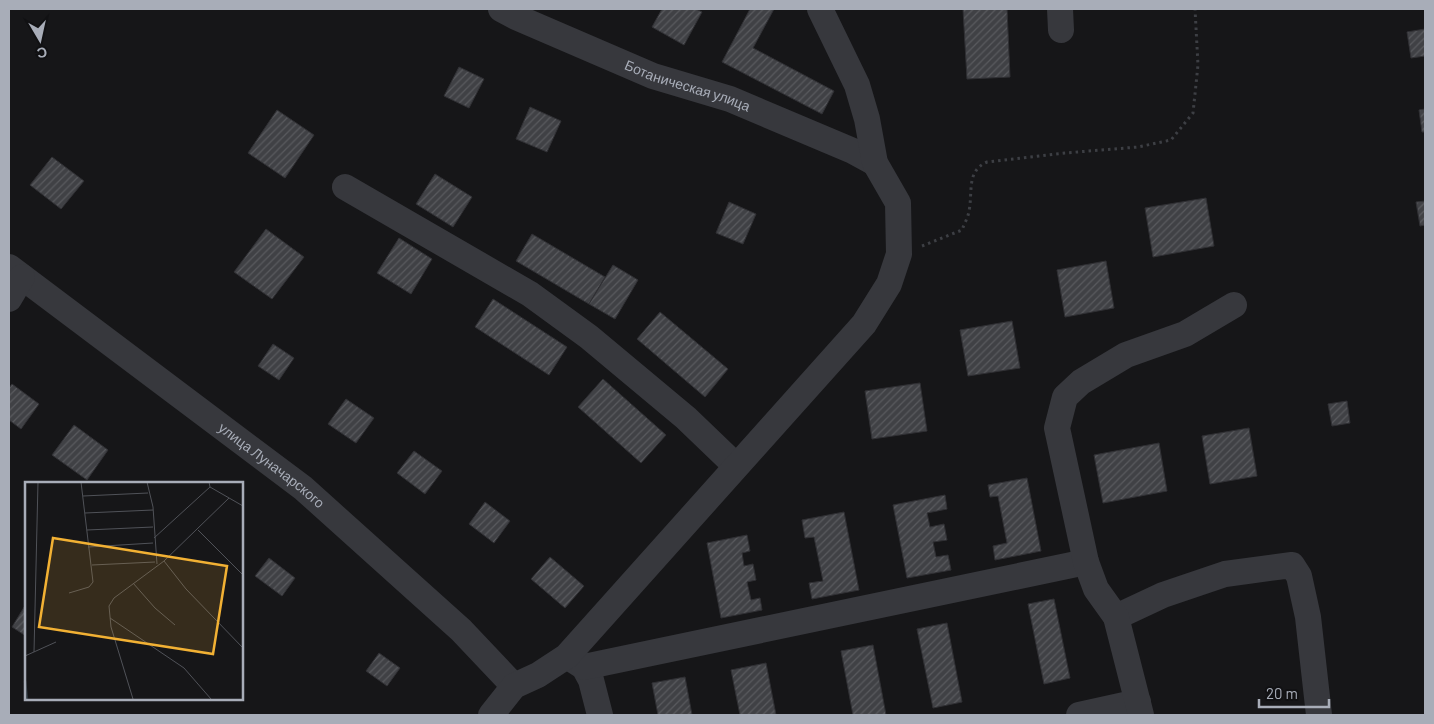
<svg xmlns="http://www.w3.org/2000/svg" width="1434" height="724" viewBox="0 0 1434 724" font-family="Barlow,sans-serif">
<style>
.building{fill:url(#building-hatch);stroke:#303034}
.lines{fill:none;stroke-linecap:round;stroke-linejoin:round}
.path{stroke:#3d3f44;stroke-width:3;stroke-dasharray:2.5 4;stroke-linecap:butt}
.minor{stroke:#37383d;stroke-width:26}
.labels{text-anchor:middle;stroke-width:4.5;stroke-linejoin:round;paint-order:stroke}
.street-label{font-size:14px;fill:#a8adb8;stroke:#111113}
.inset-river{fill:none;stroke:#2c353c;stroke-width:2.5}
.inset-road{fill:none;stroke:#505258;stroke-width:1}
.view{fill:#f2b134;fill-opacity:0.15;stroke:#f2b134;stroke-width:2.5}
.inset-edge{fill:none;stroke:#a8adb8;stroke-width:2.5}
</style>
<defs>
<pattern id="building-hatch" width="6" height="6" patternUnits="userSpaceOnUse" patternTransform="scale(1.25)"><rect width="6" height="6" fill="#404145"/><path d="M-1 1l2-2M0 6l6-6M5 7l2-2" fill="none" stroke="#595a5e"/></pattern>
</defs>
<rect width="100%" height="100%" fill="#161618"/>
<g class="building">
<polygon points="662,9 696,9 702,12 684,45 652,27"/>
<polygon points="750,9 774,9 753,48 834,91 822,114 722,62"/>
<polygon points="963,9 1007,9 1010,77 967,79"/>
<polygon points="1425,29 1425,56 1411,58 1407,32"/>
<polygon points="459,67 484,79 469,108 444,96"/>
<polygon points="530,107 561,121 547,152 516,139"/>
<polygon points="1425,109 1425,132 1422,132 1419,110"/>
<polygon points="277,110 314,135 285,178 248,153"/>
<polygon points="52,157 84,181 61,209 30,185"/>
<polygon points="435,174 472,197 453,227 416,204"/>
<polygon points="1206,198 1214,246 1153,257 1145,208"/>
<polygon points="1425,201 1425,225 1420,226 1416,202"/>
<polygon points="729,202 756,214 743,244 716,233"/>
<polygon points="266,229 304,257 272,299 234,272"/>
<polygon points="532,234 605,277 589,304 516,261"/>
<polygon points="399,238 432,259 411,294 377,273"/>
<polygon points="1106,261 1114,308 1065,317 1057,270"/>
<polygon points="613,265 638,280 615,319 589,304"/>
<polygon points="493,299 567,347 549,375 475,327"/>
<polygon points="660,312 728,369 705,397 637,339"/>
<polygon points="1012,321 1020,368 968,376 960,330"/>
<polygon points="273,344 294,358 279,380 258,366"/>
<polygon points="603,379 666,435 641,463 578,407"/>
<polygon points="920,383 927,431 872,439 865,391"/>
<polygon points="12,384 39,404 21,429 9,420 9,388"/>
<polygon points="346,399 374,418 356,443 328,424"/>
<polygon points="1347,401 1350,423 1332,426 1328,404"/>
<polygon points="74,425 108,450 87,480 52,455"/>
<polygon points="1249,428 1257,476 1210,484 1202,436"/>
<polygon points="1159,443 1167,491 1103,503 1094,455"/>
<polygon points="414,451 442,471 425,494 397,473"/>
<polygon points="1027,478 1041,551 995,560 993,546 1007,543 998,496 990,497 988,485"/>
<polygon points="945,495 947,509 927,513 930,527 944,524 947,540 933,542 936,557 948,555 951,570 907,578 893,505"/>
<polygon points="485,502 510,521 494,543 469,524"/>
<polygon points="844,512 859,590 812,599 809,583 823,581 814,537 805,538 802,520"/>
<polygon points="747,535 750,551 742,553 744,566 753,564 756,580 747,582 751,600 760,598 762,610 721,618 707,543"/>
<polygon points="550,557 584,586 565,608 531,579"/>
<polygon points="269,558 295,578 282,596 255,576"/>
<polygon points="1054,599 1070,678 1044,684 1028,604"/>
<polygon points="26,604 26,636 12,627"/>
<polygon points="947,623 962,702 933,708 917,629"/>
<polygon points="873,645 886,715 853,715 841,651"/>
<polygon points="379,653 400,668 387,686 366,671"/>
<polygon points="766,663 776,715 740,715 731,670"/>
<polygon points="685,677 692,715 658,715 652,683"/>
</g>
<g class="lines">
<path class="path" d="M 922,246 L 962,230 C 964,224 968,218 969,211 C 973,192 966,171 987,162 L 1065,153 L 1138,147 L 1171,140 L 1193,113 L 1198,65 L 1195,9"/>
<g class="minor">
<path id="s1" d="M 501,9 L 516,17 L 653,76 L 730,99 L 853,151 L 875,163"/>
<polyline points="1060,9 1061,30"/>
<polyline points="345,187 530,294 589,337 686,418 736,466"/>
<path id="s2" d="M 9,267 L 303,488 L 461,630 L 514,686"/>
<polyline points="9,299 22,277"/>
<polyline points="1116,617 1163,595 1225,574 1292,565 1299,576 1308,617 1319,715"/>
<polyline points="570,658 584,667 591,680 600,715"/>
<polyline points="584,667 1086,562"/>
<polyline points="491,715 514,686 538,675 567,656 864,324 889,284 899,254 898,203 875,163 867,119 857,85 820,9"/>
<polyline points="1079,715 1138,702"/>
<polyline points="1141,715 1116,617 1096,589 1086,562 1057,428 1065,397 1081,382 1126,355 1185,334 1234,305"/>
</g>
</g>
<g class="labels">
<g class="street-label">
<text dy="5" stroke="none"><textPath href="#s1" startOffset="202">Ботаническая улица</textPath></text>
<text dy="5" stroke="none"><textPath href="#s2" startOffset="329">улица Луначарского</textPath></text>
</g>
</g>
<g transform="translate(25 482)">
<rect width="218" height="218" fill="#161618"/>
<path class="inset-river" d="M 0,199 L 2,217"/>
<path class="inset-road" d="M 27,0 L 62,0M 122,0 L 128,25 L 132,82M 184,0 L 185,5 L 218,24M 58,14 L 123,11M 60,31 L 128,28M 62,48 L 128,45M 173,48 L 218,93M 129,56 L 185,5M 63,65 L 128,61M 139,79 L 161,107 L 218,166M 67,83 L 130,80M 108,101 L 130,126 L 150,143M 44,111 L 64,105 L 68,100 L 56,0M 85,136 L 159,186 L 186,217M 9,170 L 13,0M 0,174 L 31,160M 108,217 L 86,145 L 84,124 L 89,116 L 139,79 L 204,16"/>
<path class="view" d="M 28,56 L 202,84 L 188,172 L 14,145 Z"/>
<rect width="218" height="218" class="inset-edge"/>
</g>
<rect width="1434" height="724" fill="none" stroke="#a8adb8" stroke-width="20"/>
<g transform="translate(40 40) rotate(171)" stroke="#111113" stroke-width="4" paint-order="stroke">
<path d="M0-4L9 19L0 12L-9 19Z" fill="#a8adb8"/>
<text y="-8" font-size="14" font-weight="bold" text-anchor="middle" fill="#a8adb8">С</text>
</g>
<path d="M1259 699v8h70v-8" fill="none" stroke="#a8adb8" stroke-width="2.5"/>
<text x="1266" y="699" font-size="15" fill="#a8adb8" stroke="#111113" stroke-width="4" paint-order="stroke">20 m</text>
</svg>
